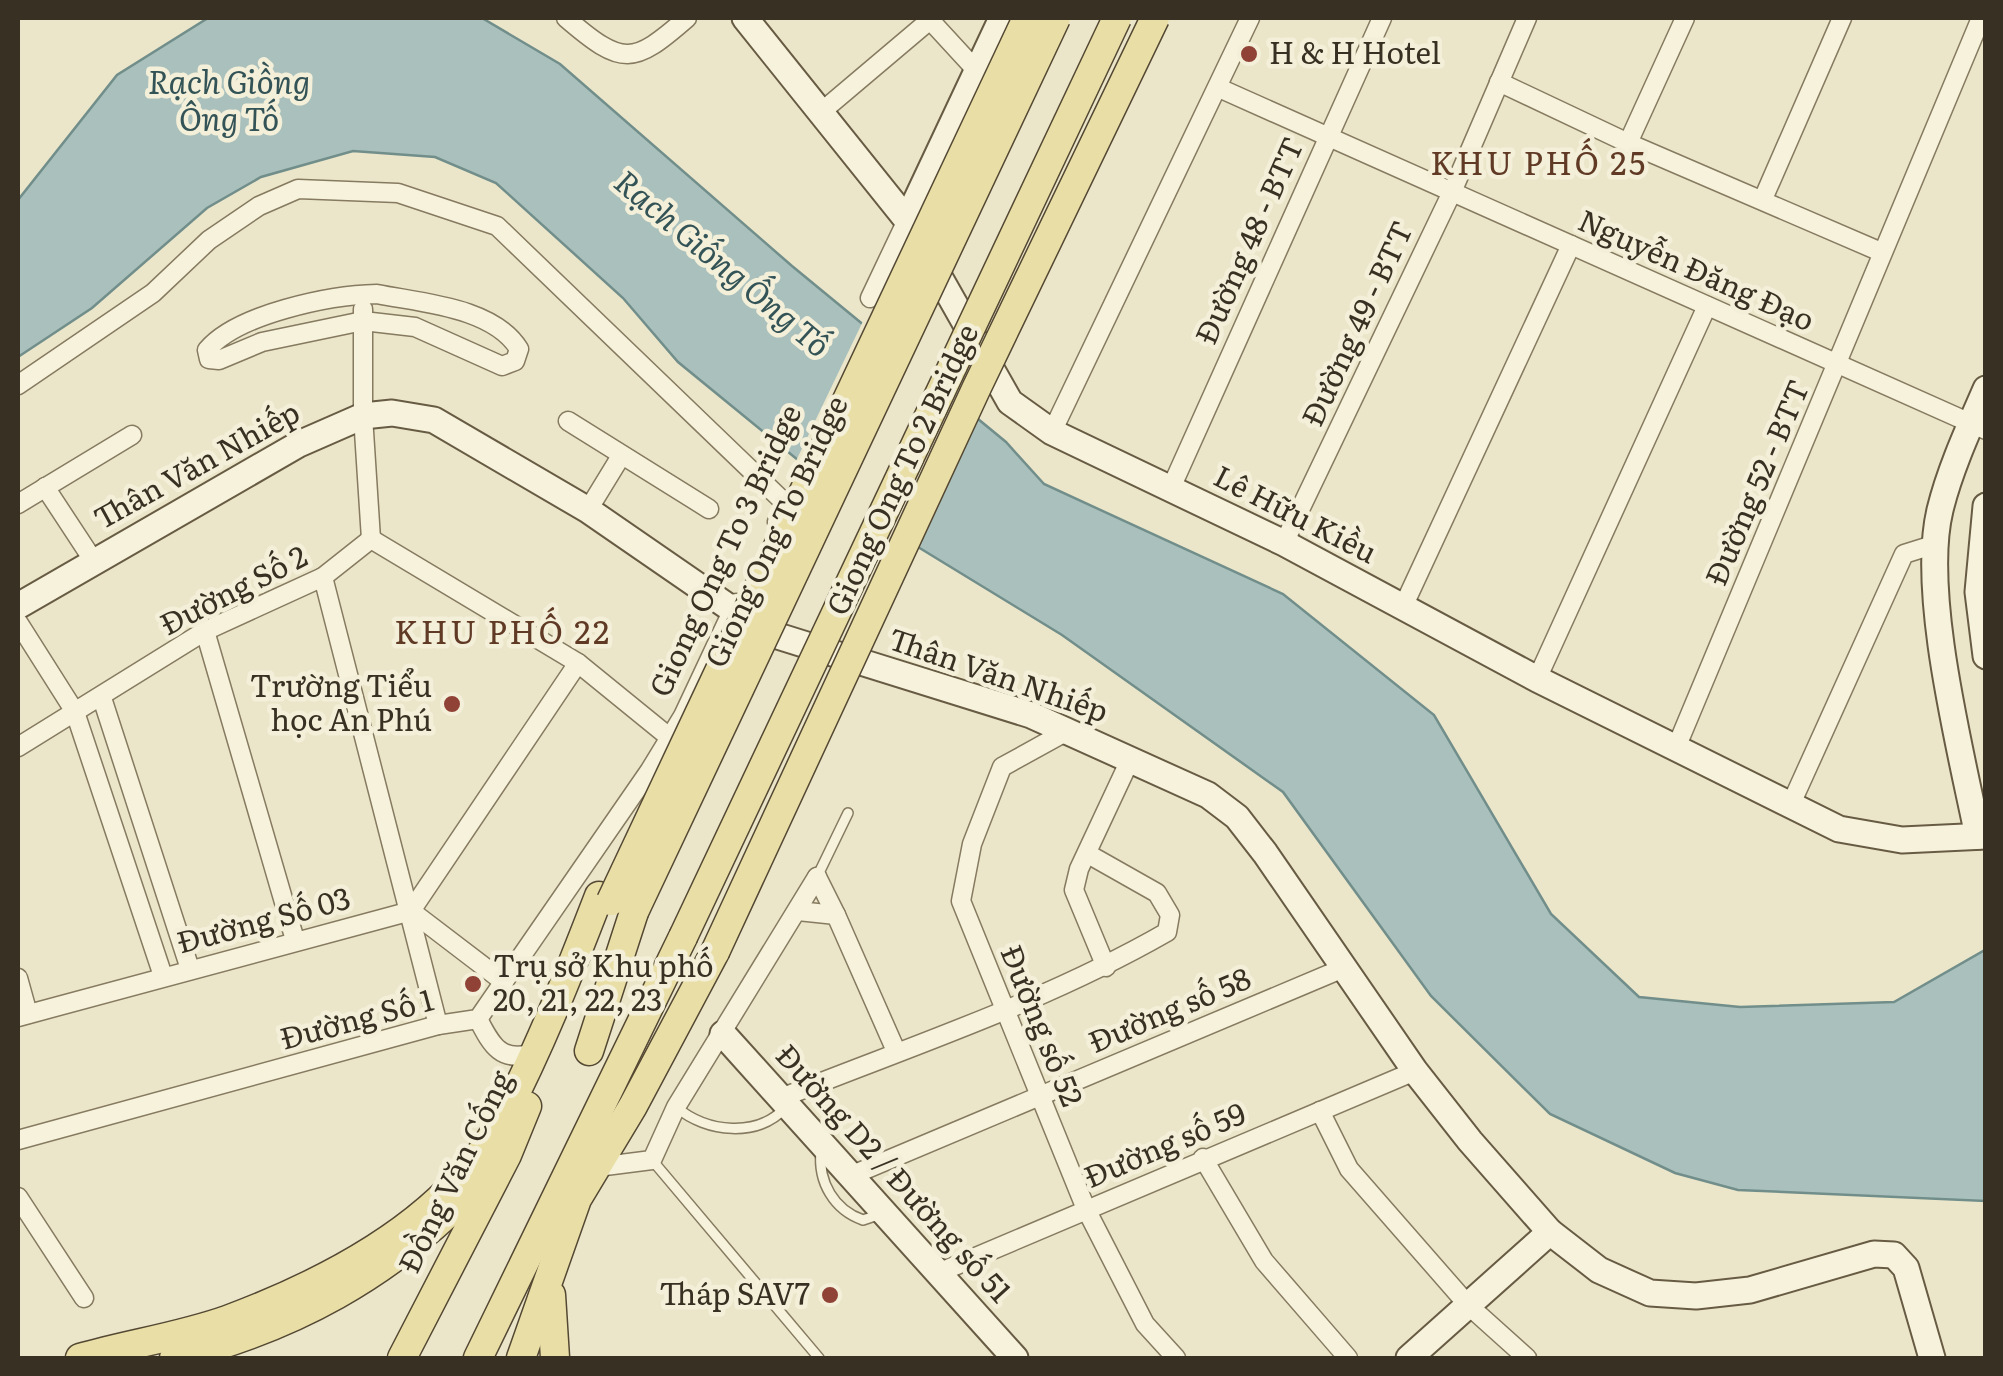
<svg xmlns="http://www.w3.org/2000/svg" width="2003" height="1376" viewBox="0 0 2003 1376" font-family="Literata,serif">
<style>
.water{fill:#aac0bc;stroke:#718e8b;stroke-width:2.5}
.pier{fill:#ebe6ca}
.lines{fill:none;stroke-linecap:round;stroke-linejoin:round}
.lane-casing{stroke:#867a60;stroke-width:12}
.street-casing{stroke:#867a60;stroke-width:21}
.secondary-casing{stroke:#685b43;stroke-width:29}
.primary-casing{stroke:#544833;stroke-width:31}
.lane{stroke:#f6f2dc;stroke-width:9}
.street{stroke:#f6f2dc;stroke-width:18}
.secondary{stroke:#f6f2dc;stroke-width:25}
.primary{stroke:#e9dfa6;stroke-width:28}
.primary-bridge-casing{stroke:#544833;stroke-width:31;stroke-linecap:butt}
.primary-bridge{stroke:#e9dfa6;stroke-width:28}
.poi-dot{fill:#8f4235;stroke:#f3efd9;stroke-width:4}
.labels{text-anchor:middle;stroke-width:9;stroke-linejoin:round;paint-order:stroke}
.poi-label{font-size:30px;fill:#383022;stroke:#f3efd9;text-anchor:start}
.street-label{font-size:30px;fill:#383022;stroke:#f3efd9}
.water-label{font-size:32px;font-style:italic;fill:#335356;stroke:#f3efd9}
.neighbourhood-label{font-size:32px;letter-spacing:2.5px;fill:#603a25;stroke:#f3efd9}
</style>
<rect width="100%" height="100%" fill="#ebe6ca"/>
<polygon class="water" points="208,18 482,18 560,64 792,266 1006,442 1044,484 1283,594 1434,715 1551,914 1639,997 1740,1007 1894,1002 1985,950 1985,1201 1738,1190 1675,1173 1550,1114 1431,996 1283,792 1062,635 864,514 678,362 623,298 496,183 435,157 353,151 261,177 207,208 92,308 18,357 18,200 117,75"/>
<polygon class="pier" points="864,319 980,415 915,554 861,518 795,463"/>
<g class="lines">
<defs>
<g id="lane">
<polyline points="817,877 848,813"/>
<path d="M 676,1107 C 707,1133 758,1138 786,1107"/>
<path d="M 821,1152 C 818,1182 834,1210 863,1220 L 878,1215"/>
<polyline points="652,1160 819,1358"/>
</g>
<g id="street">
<path d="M 566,18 C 623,67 633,65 687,18"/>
<polyline points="1499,82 1628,143 1881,252"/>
<polyline points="1219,88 1986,430"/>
<polyline points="820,113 930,20 976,70"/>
<polyline points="1628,143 1685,18"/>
<polyline points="1763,199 1842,18"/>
<path d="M 377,294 C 421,303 493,307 519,349 L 515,361 L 502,366 L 415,327 L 363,321 L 262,342 L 219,360 L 209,359 L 207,350 C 237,314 330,295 377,294 Z"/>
<polyline points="870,298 907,220"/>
<polyline points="363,309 363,416 371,539"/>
<polyline points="18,385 153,293 209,240 259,206 298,189 398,193 497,226 786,504 777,522"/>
<polyline points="568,421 709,509"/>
<polyline points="1052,432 1250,18"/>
<polyline points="45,487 93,560"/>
<polyline points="1171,488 1382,18"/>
<polyline points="18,504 132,435"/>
<polyline points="588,510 621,456"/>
<polyline points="1284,543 1452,192 1527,18"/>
<polyline points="323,577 438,1025"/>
<polyline points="1403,607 1571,245"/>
<polyline points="18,622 75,712 163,976"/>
<polyline points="205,631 295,940"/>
<polyline points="1537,679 1707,306"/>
<polyline points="102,698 190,969"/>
<polyline points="1069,730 1002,767 972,844 961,901 1086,1209 1145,1324 1176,1358"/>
<polyline points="18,747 205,631 323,577 371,539 578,663 669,737"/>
<polyline points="1676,748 1981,18"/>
<polyline points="1791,804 1904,554 1936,544"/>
<polyline points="817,877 836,915"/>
<polyline points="411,911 578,663"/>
<polyline points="798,911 836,915 896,1051"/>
<polyline points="1106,967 1074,890 1079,869 1130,760"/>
<polyline points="18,978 28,1014"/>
<polyline points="18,1017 411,911 504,982"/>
<path d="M 478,1019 C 492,1046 501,1063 534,1053"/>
<path d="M 781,1098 C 911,1046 1045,1002 1167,932 L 1170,915 L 1157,893 L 1088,854"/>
<polyline points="1320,1111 1349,1169 1468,1305 1527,1358"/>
<polyline points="18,1140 438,1025 478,1019 650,770 683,716 736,603"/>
<polyline points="1203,1158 1264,1261 1348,1358"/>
<polyline points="597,1160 605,1166 652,1160 676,1107 817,877"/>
<polyline points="850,1176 1346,967"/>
<polyline points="18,1197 84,1298"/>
<polyline points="938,1273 1415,1071"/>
</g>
<g id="secondary">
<polyline points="745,18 907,220 1010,402 1052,432 1284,543 1537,679 1839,829 1902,840 1986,836"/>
<polyline points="907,220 1002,18"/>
<polyline points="1986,506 1978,592 1986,656"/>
<polyline points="18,606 299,444 363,416 392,413 434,420 588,510 765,632 1031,715 1208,795 1237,817 1265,853 1415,1071 1470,1141 1550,1232 1599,1270 1650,1293 1696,1296 1750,1290 1874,1254 1894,1255 1906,1268 1932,1358"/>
<path d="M 1978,836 C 1961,752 1920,592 1940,510 C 1950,469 1969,428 1986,389"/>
<polyline points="723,1034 1015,1358"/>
<polyline points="1409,1358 1550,1232"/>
</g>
<g id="primary">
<polyline points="589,1051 634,912"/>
<polyline points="551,1295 555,1358"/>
<path d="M 80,1358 C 128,1344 179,1337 227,1320 C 329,1282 450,1220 503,1118 C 540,1047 570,971 599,896"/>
<path d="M 174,1358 C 293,1328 388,1276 474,1188"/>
<polyline points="402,1358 507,1155 527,1106"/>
<polyline points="478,1358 683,937"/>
<polyline points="521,1358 577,1199 633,1106 715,952"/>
</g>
</defs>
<use href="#lane" class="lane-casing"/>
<use href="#street" class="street-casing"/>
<use href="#secondary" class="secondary-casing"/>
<use href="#primary" class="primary-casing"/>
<use href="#lane" class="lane"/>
<use href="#street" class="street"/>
<use href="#secondary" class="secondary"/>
<use href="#primary" class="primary"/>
<defs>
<g id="primary-bridge">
<polyline points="611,901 1027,18"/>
<polyline points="634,912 1056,18"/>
<polyline points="683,937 1117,18"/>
<polyline points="715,952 977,387 1155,18"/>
</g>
</defs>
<use href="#primary-bridge" class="primary-bridge-casing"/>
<use href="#primary-bridge" class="primary-bridge"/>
</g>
<g class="poi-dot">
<circle cx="1249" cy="54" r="10"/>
<circle cx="452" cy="704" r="10"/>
<circle cx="473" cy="984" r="10"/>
<circle cx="830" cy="1295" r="10"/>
</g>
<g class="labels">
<g class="poi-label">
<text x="1269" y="64">H &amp; H Hotel</text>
<text x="432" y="697" text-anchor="end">Trường Tiểu<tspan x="432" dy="34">học An Phú</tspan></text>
<text x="493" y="977">Trụ sở Khu phố<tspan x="493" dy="34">20, 21, 22, 23</tspan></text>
<text x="810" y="1305" text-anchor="end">Tháp SAV7</text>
</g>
<g class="street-label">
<text transform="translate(1250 241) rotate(-66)" y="10">Đường 48 - BTT</text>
<text transform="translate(1696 271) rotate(24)" y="10">Nguyễn Đăng Đạo</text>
<text transform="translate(1358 324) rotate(-65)" y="10">Đường 49 - BTT</text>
<text transform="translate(197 466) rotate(-29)" y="10">Thân Văn Nhiếp</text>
<text transform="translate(903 470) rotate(-65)" y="10">Giong Ong To 2 Bridge</text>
<text transform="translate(1758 483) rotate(-67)" y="10">Đường 52 - BTT</text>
<text transform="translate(1295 515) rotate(27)" y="10">Lê Hữu Kiều</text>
<text transform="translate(777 532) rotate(-65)" y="10">Giong Ong To Bridge</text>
<text transform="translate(726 551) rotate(-65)" y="10">Giong Ong To 3 Bridge</text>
<text transform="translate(234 591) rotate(-27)" y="10">Đường Số 2</text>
<text transform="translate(998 676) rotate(19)" y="10">Thân Văn Nhiếp</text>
<text transform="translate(264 921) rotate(-15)" y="10">Đường Số 03</text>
<text transform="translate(1170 1011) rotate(-23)" y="10">Đường số 58</text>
<text transform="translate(357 1020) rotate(-15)" y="10">Đường Số 1</text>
<text transform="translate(1041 1026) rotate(68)" y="10">Đường số 52</text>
<text transform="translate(1165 1146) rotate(-23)" y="10">Đường số 59</text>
<text transform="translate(456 1172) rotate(-64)" y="10">Đồng Văn Cống</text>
<text transform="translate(893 1174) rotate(48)" y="10">Đường D2 / Đường số 51</text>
</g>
<g class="water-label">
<text x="229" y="94">Rạch Giồng<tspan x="229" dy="37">Ông Tố</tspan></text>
<text transform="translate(722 264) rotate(40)" y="11">Rạch Giống Ống Tố</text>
</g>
<g class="neighbourhood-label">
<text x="1539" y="175">KHU PHỐ 25</text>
<text x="503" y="644">KHU PHỐ 22</text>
</g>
</g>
<rect width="2003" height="1376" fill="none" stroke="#383022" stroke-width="40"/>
</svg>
